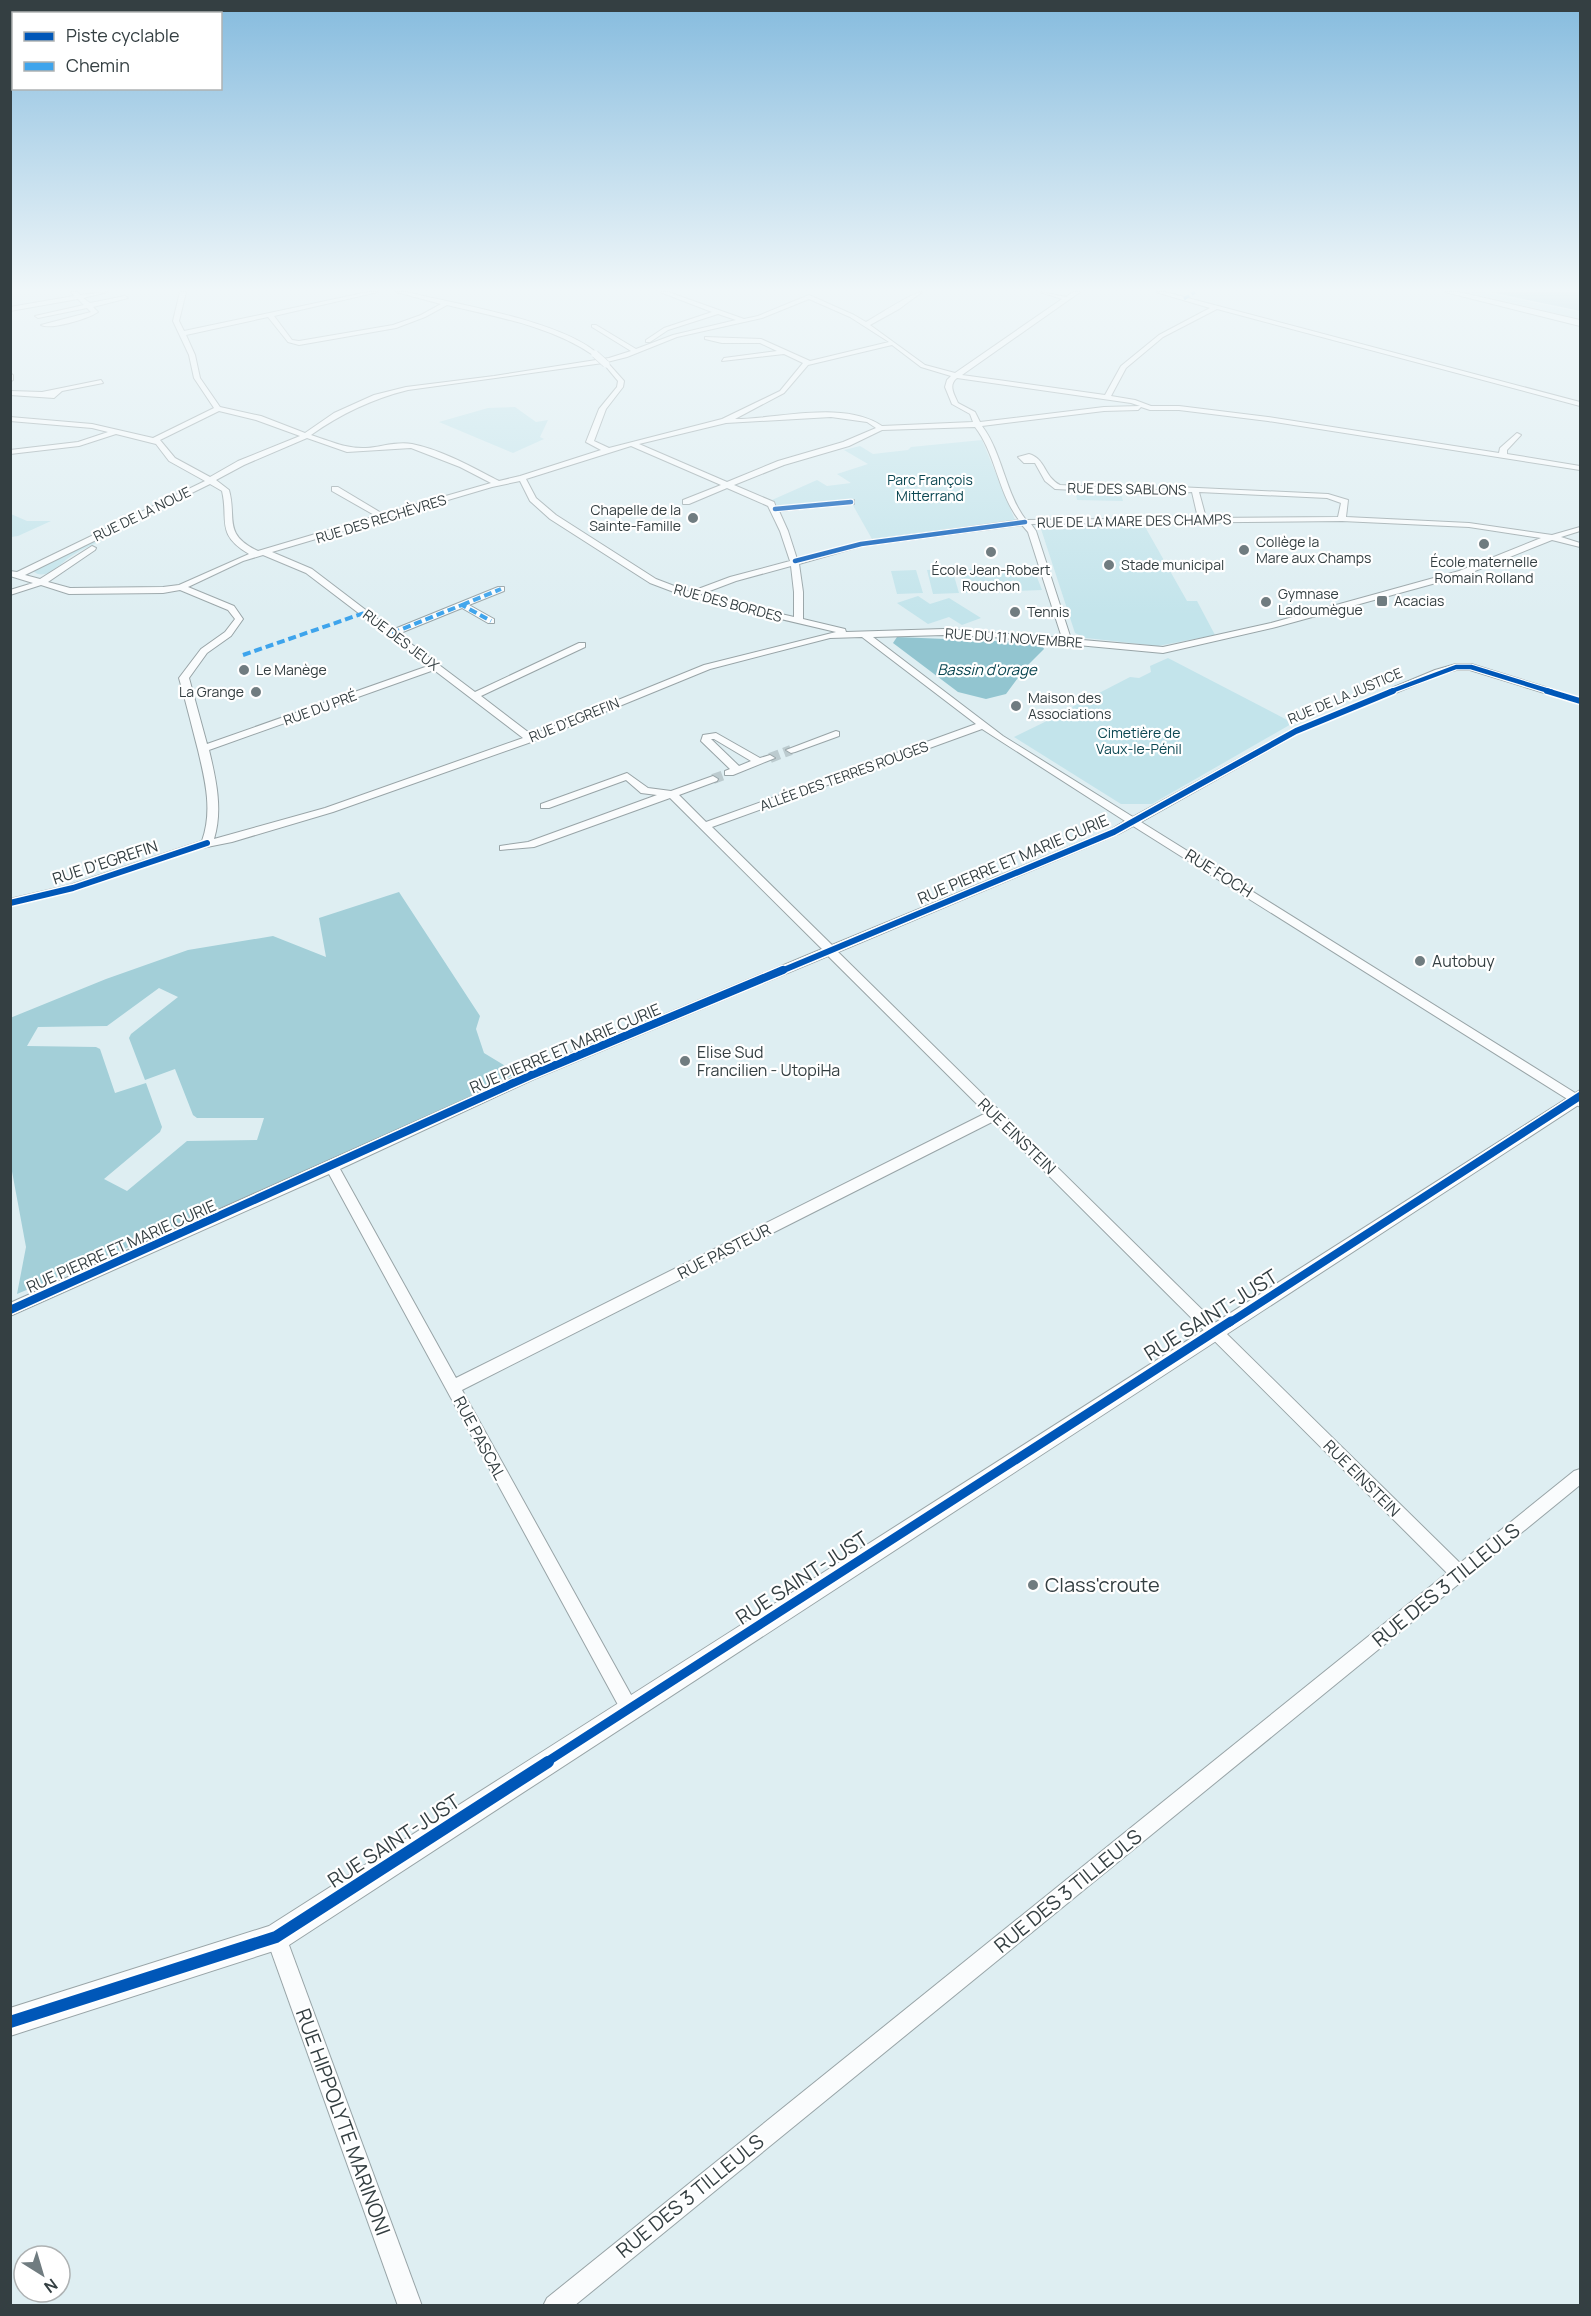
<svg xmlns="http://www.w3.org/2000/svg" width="1591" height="2316" viewBox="0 0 1591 2316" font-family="Manrope,sans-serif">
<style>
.green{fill:#c3e4eb}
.forest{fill:#a3cfd8;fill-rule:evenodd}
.water{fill:#92c5d0}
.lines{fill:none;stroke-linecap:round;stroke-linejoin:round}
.minor-tunnel{stroke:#bccbcf;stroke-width:10;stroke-dasharray:10 5;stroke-linecap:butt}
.minor-casing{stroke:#98a4a7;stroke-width:2}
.tertiary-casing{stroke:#98a4a7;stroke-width:2}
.secondary-casing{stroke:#98a4a7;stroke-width:2}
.minor{fill:#fafcfd;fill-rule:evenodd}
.tertiary{fill:#fafcfd;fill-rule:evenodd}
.secondary{fill:#fafcfd;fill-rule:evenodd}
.minor-bridge-casing{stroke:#98a4a7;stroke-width:8;stroke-linecap:butt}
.minor-bridge{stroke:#fafcfd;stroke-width:7}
.quiet-far1{stroke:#3ea4ec;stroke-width:3;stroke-dasharray:6 3;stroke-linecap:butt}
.quiet{stroke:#3ea4ec;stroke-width:4;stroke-dasharray:8 4;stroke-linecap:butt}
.cycleway-far4-casing{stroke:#fff;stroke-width:7}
.cycleway-far3-casing{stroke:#fff;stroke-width:9}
.cycleway-far2-casing{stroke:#fff;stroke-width:11}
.cycleway-far1-casing{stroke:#fff;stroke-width:13}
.cycleway-casing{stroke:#fff;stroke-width:16}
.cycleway-far4{stroke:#0057b8;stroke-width:4.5}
.cycleway-far3{stroke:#0057b8;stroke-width:6}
.cycleway-far2{stroke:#0057b8;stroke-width:8}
.cycleway-far1{stroke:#0057b8;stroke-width:9}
.cycleway{stroke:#0057b8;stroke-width:12}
.poi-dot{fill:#707c80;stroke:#fff;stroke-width:2}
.labels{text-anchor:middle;stroke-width:4.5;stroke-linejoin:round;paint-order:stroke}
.far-park-label{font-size:14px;fill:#0c4853;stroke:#fff}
.far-street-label{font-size:14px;fill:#343f42;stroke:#fff}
.far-poi-label{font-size:14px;fill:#343f42;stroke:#fff;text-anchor:start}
.far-water-label{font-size:15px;font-style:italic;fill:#094651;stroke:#fff}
.street-label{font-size:16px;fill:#343f42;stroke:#fff}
.poi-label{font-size:16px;fill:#343f42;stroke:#fff;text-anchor:start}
.near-street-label{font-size:20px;fill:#343f42;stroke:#fff}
.near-poi-label{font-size:20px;fill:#343f42;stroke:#fff;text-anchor:start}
</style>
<rect width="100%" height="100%" fill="#deeef2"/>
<g class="green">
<polygon points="1467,292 1482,292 1580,312 1580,319"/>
<polygon points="515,407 536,422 548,420 540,437 544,439 513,453 439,422 488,408"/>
<polygon points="982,440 1015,520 872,539 850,500 779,507 772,500 817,480 827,486 851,483 837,474 868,464 844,450 860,446 873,454 908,450 911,447"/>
<polygon points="1075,490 1120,491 1123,501 1077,500"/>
<polygon points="11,514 27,521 51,521 18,536 11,537"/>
<polygon points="1144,525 1187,601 1197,601 1215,635 1158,646 1086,638 1075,633 1041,529 1048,527"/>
<path d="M 106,534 L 108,538 C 96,543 84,548 73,555 C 62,561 46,583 33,571 L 36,567 Z"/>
<polygon points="1033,567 1042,590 966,593 959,569"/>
<polygon points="952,569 959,593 933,594 927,570"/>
<polygon points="916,570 923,593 897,594 891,571"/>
<polygon points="918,596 930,604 949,598 981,618 962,625 949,617 928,624 897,603"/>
<polygon points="1168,658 1293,723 1152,804 1121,804 1014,737 1055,717 1062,718 1075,712 1072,707 1130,677 1139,678 1151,672 1150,666"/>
</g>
<path class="forest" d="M 399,892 L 480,1016 L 476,1029 L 484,1053 L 517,1073 L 373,1144 L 17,1294 L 26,1247 L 11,1166 L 10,1018 L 106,979 L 188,950 L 273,936 L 326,957 L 319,918 ZM 159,988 L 178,997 L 131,1034 L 129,1038 L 145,1080 L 175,1069 L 193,1115 L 197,1118 L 264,1118 L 257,1140 L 187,1141 L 127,1191 L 104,1179 L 160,1132 L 162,1127 L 146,1083 L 115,1093 L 100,1049 L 96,1047 L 27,1046 L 38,1027 L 107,1026 Z"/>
<g class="water">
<polygon points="1490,292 1580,292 1580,311"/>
<polygon points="897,637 1041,643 1044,649 1026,667 1006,694 986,699 958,692 893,643"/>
</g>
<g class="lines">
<g class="minor-tunnel">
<polyline points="770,758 791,750"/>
<polyline points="713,779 727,774"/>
</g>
<defs>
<g id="minor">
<path d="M 71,292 L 77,292 L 80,295 L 108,292 L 83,298 L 90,303 L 125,296 L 128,298 L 93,307 L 98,312 C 88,319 51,330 41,325 L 91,312 L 87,308 L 38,318 L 35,316 L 84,305 L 78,299 L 10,311 L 10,307 L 74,296 Z"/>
<path d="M 180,292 L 186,292 L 179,321 L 184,331 L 368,292 L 378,292 L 274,316 L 292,340 L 299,341 L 393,325 L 421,315 L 441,304 L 396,292 L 406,292 C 456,304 562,321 598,354 L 593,355 C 551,326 497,317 447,305 L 425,317 L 396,328 L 299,345 L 288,342 L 268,317 L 186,335 L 195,355 L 200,378 L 220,407 L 261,416 L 305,433 L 334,413 L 374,395 L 406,387 L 494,376 L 609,358 L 631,351 L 592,327 L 592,325 L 596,325 L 636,349 L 673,335 L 736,320 L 718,314 L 668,330 L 650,342 L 646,342 L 646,340 L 664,328 L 712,312 L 660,292 L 668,292 L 744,319 L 758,316 L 809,295 L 854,315 L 866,322 C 877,316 913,292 922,292 L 899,309 L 870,325 L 925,365 L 955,373 L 1062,299 L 1040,292 L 1066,297 L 1073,292 L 1080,292 L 962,375 L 1105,395 L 1121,366 L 1159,335 L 1210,308 L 1156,292 L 1165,292 L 1580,402 L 1580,406 L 1217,309 L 1163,337 L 1126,368 L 1111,396 L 1135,400 L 1151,406 L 1179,406 L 1268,417 L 1499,453 L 1500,448 L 1517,433 L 1521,435 L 1507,450 L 1507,454 L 1580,466 L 1580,470 L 1268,421 L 1179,410 L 1150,410 L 1141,407 L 1138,410 L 1104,411 L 982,426 C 1002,452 1006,495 1026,520 L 1198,518 L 1192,492 L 1157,494 L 1055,489 L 1045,481 L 1035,463 L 1024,463 L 1018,457 L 1029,454 C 1046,459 1044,477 1060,485 L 1157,490 L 1177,487 L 1328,494 L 1348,500 L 1346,517 L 1469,523 L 1552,535 L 1580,527 L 1580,531 L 1561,537 L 1580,543 L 1580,547 L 1552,540 L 1465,575 L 1276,627 L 1163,653 L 992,637 L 944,635 L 873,637 L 1003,736 L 1133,817 L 1293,729 L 1435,670 L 1456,664 L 1471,664 L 1580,698 L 1580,704 L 1470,670 L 1456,670 L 1441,674 L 1299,733 L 1141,822 L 1580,1096 L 1580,1107 L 1133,826 L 1118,834 L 838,952 L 1460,1563 L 1574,1471 L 1580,1469 L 1580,1485 L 574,2306 L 543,2306 L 547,2298 L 1447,1573 L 994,1121 L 462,1390 L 635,1702 L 638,1708 L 635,1714 L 629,1717 L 623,1714 L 329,1174 L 10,1316 L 10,1303 L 524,1073 L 822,949 L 670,798 L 534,847 L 500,850 L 500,846 L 528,842 L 657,795 L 641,793 L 626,780 L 549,808 L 541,808 L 541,804 L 627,773 L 648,788 L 671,791 L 713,776 L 718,779 L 717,781 L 679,795 L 706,822 L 976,724 L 862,637 L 830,638 L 710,669 L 534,741 L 333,812 L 232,842 L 197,849 L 77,890 L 10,906 L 10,899 L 70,885 L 202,841 C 213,810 205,780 198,750 C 192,727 186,702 179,678 L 201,649 L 225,632 L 235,619 L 228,610 L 180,590 L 163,593 L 69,594 L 41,585 L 10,595 L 10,590 L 33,583 L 10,576 L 10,571 L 17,572 L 205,481 L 169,461 L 156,444 L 116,434 L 79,446 L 10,454 L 10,450 L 78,442 L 108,432 L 92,428 L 10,421 L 10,417 L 92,424 L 153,438 L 214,408 L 194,378 L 189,355 L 173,321 ZM 809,299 L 850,317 L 889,342 L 810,361 L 761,339 L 705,337 L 705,339 L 722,343 L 760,343 L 777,351 L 724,358 L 722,361 L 784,354 L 803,363 L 780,391 L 722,419 L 609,448 L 594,441 L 606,409 L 623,387 L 624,381 L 607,362 L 627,357 L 677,337 L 762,318 ZM 892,345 L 921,367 L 951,376 L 947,380 L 945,387 L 952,404 L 970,414 L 973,422 L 882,426 C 843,400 780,419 735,419 L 784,393 L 808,365 ZM 603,363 L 618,381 L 617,387 L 599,409 L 586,442 L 601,450 L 520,476 L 499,481 C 472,467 442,450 412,444 C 397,441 381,447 366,448 C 346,449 330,441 311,435 C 342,413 372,399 408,390 ZM 957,378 L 1131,403 L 1140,406 L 1104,407 L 980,422 L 975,412 L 958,403 C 954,394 948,385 957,378 ZM 219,411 L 256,420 L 300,436 L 238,461 L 210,477 L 175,458 L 160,440 ZM 831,417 L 867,422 L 876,428 L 843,442 L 778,461 L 727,482 L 639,444 L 726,423 ZM 975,427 C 996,454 998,493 1019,520 L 861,542 L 797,559 L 788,531 L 779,511 L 851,504 L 854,504 L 854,500 L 776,507 L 774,502 L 734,485 L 784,465 L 849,446 L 882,430 ZM 307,438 L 347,452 L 411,448 L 460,467 L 491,483 L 383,514 L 338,487 L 332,487 L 332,491 L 376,516 L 258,551 C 222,534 237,518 229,490 L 216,480 L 244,465 ZM 631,446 L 721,485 L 683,500 L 683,504 L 689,504 L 727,488 L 768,506 L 780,531 L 790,561 L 730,577 L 690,592 L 656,579 L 556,515 L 536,498 L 526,479 ZM 520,481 L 530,501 L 550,519 L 650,583 L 687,597 L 836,632 L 704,665 L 532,735 L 481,696 L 585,647 L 585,643 L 579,643 L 475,692 L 398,634 L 462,608 L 488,623 L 494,623 L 494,619 L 469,605 L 504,591 L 504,587 L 498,587 L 392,630 L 312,569 L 272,552 L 492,487 ZM 210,484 L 222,491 C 229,520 215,534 249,554 L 179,585 L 163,587 L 70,588 L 48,582 L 95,550 L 96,548 L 92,546 L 40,579 L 25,575 ZM 1199,492 L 1327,498 L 1341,503 L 1338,517 L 1206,518 ZM 1342,521 L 1469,527 L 1541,538 L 1459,571 L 1271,623 L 1163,647 L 1071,639 L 1036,531 L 1031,524 ZM 1022,525 L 1028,532 L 1062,638 L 944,629 L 846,632 L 845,629 L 803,619 L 803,592 L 799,564 L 862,546 ZM 263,555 L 306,573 L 428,666 L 207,744 L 189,678 L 207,653 L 231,636 L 243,619 L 234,606 L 188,587 L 243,561 ZM 791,566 L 794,592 L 794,617 L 699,595 L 736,581 ZM 434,670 L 523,738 L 325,808 L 214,839 C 223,810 216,779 209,750 ZM 982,729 L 1125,821 L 1110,830 L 832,945 L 712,827 ZM 828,956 L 986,1113 L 456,1378 L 340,1169 L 534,1079 Z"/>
<polygon points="10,373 13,375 13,380 10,382"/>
<polygon points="101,380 103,383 62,391 54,398 10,395 10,391 42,392"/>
<polygon points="836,731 839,732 839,736 795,752 791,753 786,750"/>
<path d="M 716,733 L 760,758 L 770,755 L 775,758 L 733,775 L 725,775 L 725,771 L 730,769 L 701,741 L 703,735 ZM 711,739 L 714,739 L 751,761 L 739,766 Z"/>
<polygon points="276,1927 283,1930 286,1937 422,2306 398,2306 266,1937 269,1930"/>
</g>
<polygon id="tertiary" points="1580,1090 1580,1104 286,1947 10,2036 10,2008 269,1926"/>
<polygon id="secondary" points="1445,292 1459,292 1580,320 1580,326"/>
</defs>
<use href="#minor" class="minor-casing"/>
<use href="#tertiary" class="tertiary-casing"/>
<use href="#secondary" class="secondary-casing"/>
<use href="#minor" class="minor"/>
<use href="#tertiary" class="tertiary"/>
<use href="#secondary" class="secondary"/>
<defs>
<polyline id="minor-bridge" points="595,354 606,364"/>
</defs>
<use href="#minor-bridge" class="minor-bridge-casing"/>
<use href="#minor-bridge" class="minor-bridge"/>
<polyline class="quiet-far1" points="1184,299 1195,292"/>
<g class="quiet">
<polyline points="462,605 501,589"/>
<polyline points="392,633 462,605 491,621"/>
<polyline points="243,655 364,613"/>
</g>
<defs>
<g id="cycleway-far4">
<polyline points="775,509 851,502"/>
<polyline points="795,561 861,544 1025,522"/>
<polyline points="1389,692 1456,667 1471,667 1552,692"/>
</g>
<g id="cycleway-far3">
<polyline points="1547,691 1580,701"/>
<polyline points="10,903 73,888 207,843"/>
<polyline points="779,972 1114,832 1296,731 1393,691"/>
</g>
<g id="cycleway-far2">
<polyline points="10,1310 529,1076 783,970"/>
<polyline points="1229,1323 1580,1096"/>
</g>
<polyline id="cycleway-far1" points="545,1763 1231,1321"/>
<polyline id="cycleway" points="10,2022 276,1937 548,1762"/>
</defs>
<use href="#cycleway-far4" class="cycleway-far4-casing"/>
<use href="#cycleway-far3" class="cycleway-far3-casing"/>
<use href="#cycleway-far2" class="cycleway-far2-casing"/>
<use href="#cycleway-far1" class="cycleway-far1-casing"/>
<use href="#cycleway" class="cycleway-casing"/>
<use href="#cycleway-far4" class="cycleway-far4"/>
<use href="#cycleway-far3" class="cycleway-far3"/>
<use href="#cycleway-far2" class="cycleway-far2"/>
<use href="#cycleway-far1" class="cycleway-far1"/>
<use href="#cycleway" class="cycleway"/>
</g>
<linearGradient id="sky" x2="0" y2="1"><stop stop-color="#85bbde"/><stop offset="0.47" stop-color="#f0f7f9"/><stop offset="1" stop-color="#f0f7f9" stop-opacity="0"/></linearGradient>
<rect width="1591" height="616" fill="url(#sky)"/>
<g class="poi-dot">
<circle cx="693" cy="518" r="6"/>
<circle cx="1484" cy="544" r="6"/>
<circle cx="1244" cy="550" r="6"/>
<circle cx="991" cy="552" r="6"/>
<circle cx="1109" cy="565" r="6"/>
<rect x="1376" y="595" width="12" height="12" rx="3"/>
<circle cx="1266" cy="602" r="6"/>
<circle cx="1015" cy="612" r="6"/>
<circle cx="244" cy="670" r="6"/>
<circle cx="256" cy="692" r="6"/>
<circle cx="1016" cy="706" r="6"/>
<circle cx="1420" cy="961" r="6"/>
<circle cx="685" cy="1061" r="6"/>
<circle cx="1033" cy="1585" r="6"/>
</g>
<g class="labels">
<g class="far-park-label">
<text x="930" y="485">Parc François<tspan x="930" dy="16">Mitterrand</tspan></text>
<text x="1139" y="738">Cimetière de<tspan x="1139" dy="16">Vaux-le-Pénil</tspan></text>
</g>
<g class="far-street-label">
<text transform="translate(1127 489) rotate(1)" y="5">RUE DES SABLONS</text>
<text transform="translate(142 514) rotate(-26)" y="5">RUE DE LA NOUE</text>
<text transform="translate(381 519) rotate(-17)" y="5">RUE DES RECHÈVRES</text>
<text transform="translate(1134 521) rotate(-1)" y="5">RUE DE LA MARE DES CHAMPS</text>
<text transform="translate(728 603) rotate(15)" y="5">RUE DES BORDES</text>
<text transform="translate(1014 638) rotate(4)" y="5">RUE DU 11 NOVEMBRE</text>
<text transform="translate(401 640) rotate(37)" y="5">RUE DES JEUX</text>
<text transform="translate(1345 696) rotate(-23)" y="5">RUE DE LA JUSTICE</text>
<text transform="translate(320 708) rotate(-20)" y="5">RUE DU PRÉ</text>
<text transform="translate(574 720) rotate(-22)" y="5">RUE D'EGREFIN</text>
<text transform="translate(844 776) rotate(-20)" y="5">ALLÉE DES TERRES ROUGES</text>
</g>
<g class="far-poi-label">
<text x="681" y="515" text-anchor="end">Chapelle de la<tspan x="681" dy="16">Sainte-Famille</tspan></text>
<text x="1256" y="547">Collège la<tspan x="1256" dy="16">Mare aux Champs</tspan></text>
<text x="1484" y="567" text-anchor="middle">École maternelle<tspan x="1484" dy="16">Romain Rolland</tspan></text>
<text x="1121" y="570">Stade municipal</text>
<text x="991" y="575" text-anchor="middle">École Jean-Robert<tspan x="991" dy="16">Rouchon</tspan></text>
<text x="1278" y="599">Gymnase<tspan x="1278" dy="16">Ladoumègue</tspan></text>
<text x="1394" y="606">Acacias</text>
<text x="1027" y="617">Tennis</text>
<text x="256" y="675">Le Manège</text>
<text x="244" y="697" text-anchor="end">La Grange</text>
<text x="1028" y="703">Maison des<tspan x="1028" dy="16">Associations</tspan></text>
</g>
<g class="far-water-label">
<text x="987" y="675">Bassin d'orage</text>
</g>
<g class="street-label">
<text transform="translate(1013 859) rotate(-23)" y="6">RUE PIERRE ET MARIE CURIE</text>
<text transform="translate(105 862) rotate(-18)" y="6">RUE D'EGREFIN</text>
<text transform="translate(1219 873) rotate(32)" y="6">RUE FOCH</text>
<text transform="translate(565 1048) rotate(-23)" y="6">RUE PIERRE ET MARIE CURIE</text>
<text transform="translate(1017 1136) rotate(44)" y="6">RUE EINSTEIN</text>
<text transform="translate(121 1246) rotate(-24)" y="6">RUE PIERRE ET MARIE CURIE</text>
<text transform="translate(724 1251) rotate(-27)" y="6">RUE PASTEUR</text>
<text transform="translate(480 1438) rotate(62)" y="6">RUE PASCAL</text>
<text transform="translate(1362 1478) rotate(45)" y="6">RUE EINSTEIN</text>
</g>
<g class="poi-label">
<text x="1432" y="967">Autobuy</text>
<text x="697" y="1058">Elise Sud<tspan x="697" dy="18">Francilien - UtopiHa</tspan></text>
</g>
<g class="near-street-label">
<text transform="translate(1211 1315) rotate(-32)" y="7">RUE SAINT-JUST</text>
<text transform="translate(802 1578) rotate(-33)" y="7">RUE SAINT-JUST</text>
<text transform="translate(1446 1585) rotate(-39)" y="7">RUE DES 3 TILLEULS</text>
<text transform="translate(394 1841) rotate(-33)" y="7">RUE SAINT-JUST</text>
<text transform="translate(1068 1891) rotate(-39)" y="7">RUE DES 3 TILLEULS</text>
<text transform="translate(343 2122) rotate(70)" y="7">RUE HIPPOLYTE MARINONI</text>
<text transform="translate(690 2196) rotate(-39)" y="7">RUE DES 3 TILLEULS</text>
</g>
<g class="near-poi-label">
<text x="1045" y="1592">Class'croute</text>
</g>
</g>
<rect width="1591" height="2316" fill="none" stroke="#343f42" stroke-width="24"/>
<rect x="12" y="12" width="210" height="78" fill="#ffffff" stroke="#aeb2b3" stroke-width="1.5"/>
<rect x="24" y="32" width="30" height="9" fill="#0057b8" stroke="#aeb2b3" stroke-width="1.5"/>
<text x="66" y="42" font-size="18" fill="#343f42">Piste cyclable</text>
<rect x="24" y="62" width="30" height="9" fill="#3ea4ec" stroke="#aeb2b3" stroke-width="1.5"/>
<text x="66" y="72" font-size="18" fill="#343f42">Chemin</text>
<g transform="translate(42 2274) rotate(143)"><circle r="28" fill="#ffffff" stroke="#aeb2b3" stroke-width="1.5"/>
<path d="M0-4.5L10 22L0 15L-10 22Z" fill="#707c80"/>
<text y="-9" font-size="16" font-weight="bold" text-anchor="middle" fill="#343f42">N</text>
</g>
</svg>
